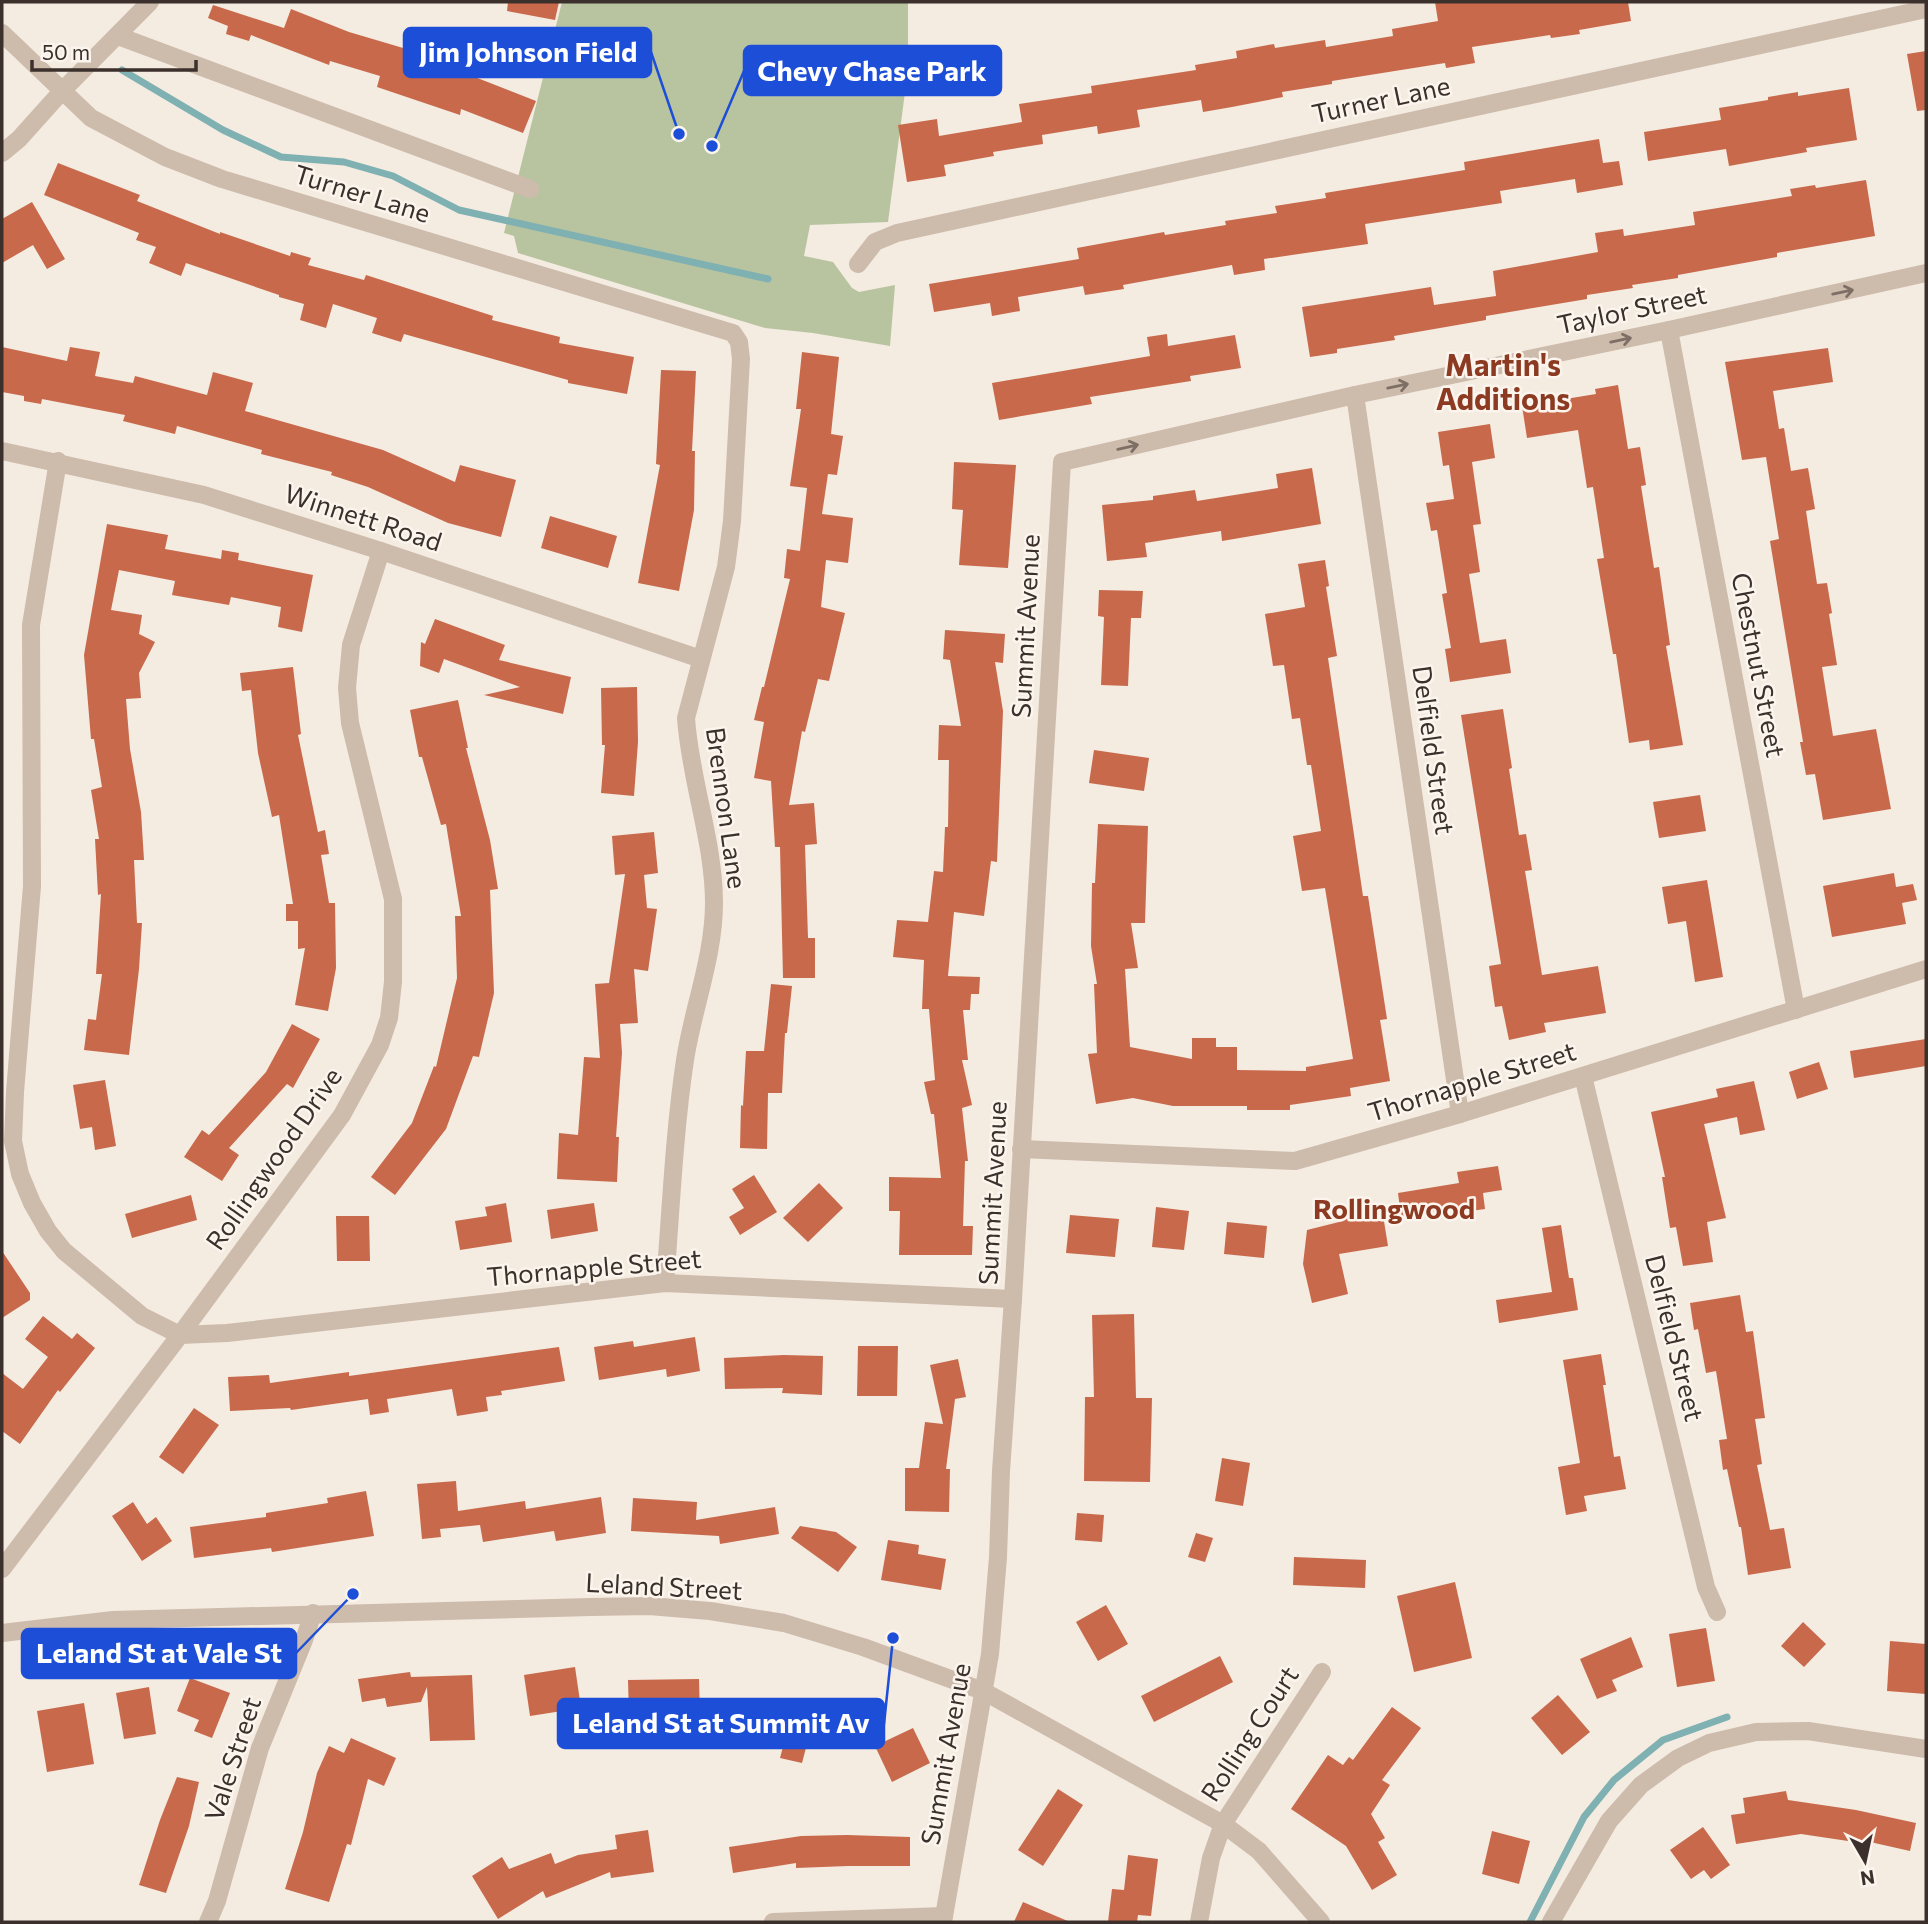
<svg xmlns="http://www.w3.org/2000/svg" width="1928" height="1924" viewBox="0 0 1928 1924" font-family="Commissioner,sans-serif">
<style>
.green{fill:#b8c4a0}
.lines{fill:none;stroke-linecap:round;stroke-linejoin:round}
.stream{stroke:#7fb0b2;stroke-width:7}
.building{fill:#c8694b}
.minor{stroke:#cdbbac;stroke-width:18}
.oneway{stroke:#7d6f65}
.labels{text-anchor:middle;stroke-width:5;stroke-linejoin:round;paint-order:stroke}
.street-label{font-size:26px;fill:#3b302b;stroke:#fbf5ee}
.neighbourhood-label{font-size:28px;font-weight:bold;fill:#8c3b22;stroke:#fbf5ee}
.quarter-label{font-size:30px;font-weight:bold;fill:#8c3b22;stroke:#fbf5ee}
.leader{fill:none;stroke:#1d4ed8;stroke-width:2.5}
.callout-dot{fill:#1d4ed8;stroke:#fbf5ee;stroke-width:2.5}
.callout{fill:#1d4ed8;stroke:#1d4ed8;stroke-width:2.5}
.callout-label{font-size:28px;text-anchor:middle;font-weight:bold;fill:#fff}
</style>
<rect width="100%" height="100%" fill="#f4ebe1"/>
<polygon class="green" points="562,2 908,2 908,69 888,222 810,225 804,256 833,262 852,288 859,292 895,285 890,346 813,333 765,328 518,253 514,236 504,233"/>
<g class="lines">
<g class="stream">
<polyline points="122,70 223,130 281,157 344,162 393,176 459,210 768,279"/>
<polyline points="1530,1922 1584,1817 1614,1780 1663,1740 1727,1717"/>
</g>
</g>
<g class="building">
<polygon points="508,2 559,2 555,20 507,11"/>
<polygon points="1435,2 1628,2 1631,21 1579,30 1580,34 1551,38 1550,35 1472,47 1475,63 1446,68 1445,63 1332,81 1332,84 1282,92 1283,97 1232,107 1203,112 1201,100 1137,110 1140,127 1098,134 1097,126 1042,135 1043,144 993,152 994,156 944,165 946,176 907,182 898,125 937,119 939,136 1022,122 1019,104 1092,93 1091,86 1196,70 1195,65 1237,58 1236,51 1274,44 1275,48 1325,40 1326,47 1393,36 1392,29 1438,21"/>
<polygon points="213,5 284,28 291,9 349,32 464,66 462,72 536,101 523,133 461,109 460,115 377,87 380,76 330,61 329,65 251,35 249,41 226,34 228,26 208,18"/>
<polygon points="1926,51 1926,110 1917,111 1907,54"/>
<polygon points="1849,88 1857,140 1806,148 1807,152 1729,166 1726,149 1648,161 1644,132 1721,120 1719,108 1768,100 1768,97 1798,92 1798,96"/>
<polygon points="1599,139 1603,163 1619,161 1623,185 1577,193 1575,179 1500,191 1502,203 1365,224 1368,244 1264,259 1265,270 1234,275 1232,265 1123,285 1124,289 1085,295 1083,286 1018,297 1020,311 992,316 990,303 934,312 929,284 1079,259 1077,248 1164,232 1165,235 1226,225 1225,221 1277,213 1275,206 1326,198 1325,193 1465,170 1464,162"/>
<polygon points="58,163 140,195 137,201 220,234 220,232 290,256 291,252 311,258 308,265 364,280 366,275 493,316 492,320 560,337 559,343 634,357 627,394 568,383 568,380 404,334 401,342 372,333 377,318 333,304 326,328 300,320 304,304 279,297 279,295 186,263 181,276 149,263 156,247 136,240 139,233 44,195"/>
<polygon points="1866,180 1875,236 1777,253 1777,257 1678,275 1678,278 1632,285 1633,288 1587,295 1587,299 1486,316 1486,320 1394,336 1395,340 1337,349 1337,353 1310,357 1302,307 1431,287 1434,305 1496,296 1493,271 1598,252 1595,233 1623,229 1624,236 1695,225 1693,212 1792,196 1790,189 1815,185 1816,188"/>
<polygon points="32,202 65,259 47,269 33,245 2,263 2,219"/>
<polygon points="1167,334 1168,346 1235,335 1241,368 1190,376 1191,381 1090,397 1092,404 999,420 992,383 1150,356 1147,337"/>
<polygon points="2,347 67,361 70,347 100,352 95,376 133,383 135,376 207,395 213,372 253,383 245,411 383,450 455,482 460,465 516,480 501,537 448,523 368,487 331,475 332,472 261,454 262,450 177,426 175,434 123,421 125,415 42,399 41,404 24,401 24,396 2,392"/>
<polygon points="1828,348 1833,382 1773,391 1779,429 1784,428 1791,471 1808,468 1815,509 1806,511 1817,584 1827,583 1832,613 1829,614 1837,665 1822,667 1833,736 1876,729 1891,809 1823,820 1815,774 1806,775 1800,742 1803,742 1770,541 1779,539 1766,457 1742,460 1725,362"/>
<polygon points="802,352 839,357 831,434 843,436 837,475 828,474 822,514 853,518 848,563 826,560 821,607 845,613 829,681 818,679 805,732 802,731 789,805 814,803 817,844 805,845 808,938 815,938 815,978 783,978 780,847 775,847 771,781 754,778 764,722 754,720 762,687 764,687 790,579 784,578 787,549 800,551 807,488 790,486 801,409 796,409"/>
<polygon points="661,370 696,371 692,451 695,451 694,510 679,591 638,583 660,465 656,464"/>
<polygon points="1618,385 1628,449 1640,447 1646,485 1641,486 1654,568 1659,567 1670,645 1666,646 1683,745 1650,750 1649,740 1629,743 1616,654 1613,654 1597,559 1604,558 1593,487 1587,488 1578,430 1527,438 1522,406 1596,394 1595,389"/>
<polygon points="1490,424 1495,458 1472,462 1481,524 1473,525 1480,572 1469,574 1480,643 1506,639 1511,673 1450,682 1445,649 1451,648 1442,594 1447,593 1437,530 1431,531 1426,503 1454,499 1449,465 1443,466 1438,432"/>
<polygon points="954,462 1016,465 1008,568 959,565 963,510 952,509"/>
<polygon points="1312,468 1321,524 1222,541 1221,531 1145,543 1147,557 1107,561 1102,505 1153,500 1153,496 1195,490 1197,501 1278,488 1276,474"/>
<polygon points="550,516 617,536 608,568 541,548"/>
<polygon points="107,524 168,535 165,549 221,559 222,550 239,553 238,560 313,575 302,632 278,627 281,607 231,597 229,605 172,595 175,581 119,570 111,610 142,615 139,634 155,642 139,673 141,698 126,699 130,749 141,812 144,860 134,860 137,923 142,923 139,969 129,1055 84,1050 88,1019 96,1020 102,974 96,974 101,894 98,895 95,839 99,839 91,790 102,787 94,739 91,739 84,655"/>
<polygon points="1325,560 1329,586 1326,587 1337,656 1328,658 1363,896 1368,896 1387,1019 1380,1020 1390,1081 1350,1088 1351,1096 1290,1105 1290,1110 1247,1110 1247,1106 1173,1106 1133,1098 1096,1104 1088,1054 1097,1053 1094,984 1097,984 1091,946 1092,883 1095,883 1098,824 1148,826 1145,923 1131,923 1138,968 1125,969 1130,1047 1192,1059 1192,1038 1216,1038 1216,1047 1237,1047 1237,1070 1306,1071 1306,1067 1353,1059 1325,888 1302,891 1293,836 1321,831 1311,765 1307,765 1300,718 1292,719 1284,665 1273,666 1265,614 1305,607 1298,564"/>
<polygon points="1099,590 1143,591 1141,618 1131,618 1128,686 1101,685 1104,617 1098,616"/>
<polygon points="435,619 505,645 499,660 571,677 563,714 484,695 520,687 444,659 439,673 420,666 421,642 425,644"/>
<polygon points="945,630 1005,634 1003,663 995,662 1003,711 997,862 991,861 984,916 954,912 948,976 980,977 979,994 971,994 970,1010 963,1010 968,1060 962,1060 972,1105 962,1108 968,1161 965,1161 963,1226 973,1226 972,1255 899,1255 900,1211 889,1211 889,1177 941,1178 934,1114 931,1114 924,1082 935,1080 929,1009 922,1009 924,960 893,957 897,920 928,922 934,871 943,872 945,827 948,827 949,760 938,760 939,725 961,726 950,660 943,659"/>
<polygon points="293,667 301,734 298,735 318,832 325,830 329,854 321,855 329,903 335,903 336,968 328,1011 295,1005 305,948 298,949 298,921 286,921 286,904 293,904 279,815 272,817 258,753 251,690 242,691 240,673"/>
<polygon points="637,687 638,742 634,796 601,793 605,745 602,745 601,688"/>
<polygon points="458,700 468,748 466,748 490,840 498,889 490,890 494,993 479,1057 473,1056 446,1129 395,1195 371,1177 412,1123 434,1066 436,1067 457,978 455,916 461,916 446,824 441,825 422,757 419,757 410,710"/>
<polygon points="1503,709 1512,768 1509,769 1519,835 1526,834 1532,870 1525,871 1542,975 1598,966 1606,1013 1544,1023 1546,1032 1509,1040 1502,1006 1495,1007 1489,966 1501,964 1461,715"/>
<polygon points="1094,750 1149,758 1144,791 1089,783"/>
<polygon points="1700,795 1706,831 1659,838 1653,802"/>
<polygon points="654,832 658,873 644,875 647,908 657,909 648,971 634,969 638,1023 620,1024 622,1053 616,1137 619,1137 617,1182 557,1179 559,1133 578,1135 584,1057 600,1058 595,984 609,983 625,874 615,875 612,836"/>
<polygon points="1894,873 1896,887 1913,884 1917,900 1902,903 1906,924 1832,937 1823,886"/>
<polygon points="1707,880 1723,977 1695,982 1686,921 1668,924 1662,887"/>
<polygon points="771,984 792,986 787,1033 785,1033 782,1093 768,1093 767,1149 740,1148 741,1105 743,1106 746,1051 764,1051"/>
<polygon points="292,1024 320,1039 293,1088 287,1084 229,1148 239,1155 222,1181 184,1157 202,1130 209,1135 266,1072"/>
<polygon points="1926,1039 1926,1066 1854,1078 1850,1051"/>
<polygon points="1819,1062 1828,1089 1797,1099 1789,1072"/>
<polygon points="105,1080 116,1146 95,1150 92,1127 80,1129 73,1085"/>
<polygon points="1754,1081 1765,1130 1740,1135 1737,1117 1704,1124 1726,1218 1707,1222 1713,1262 1683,1266 1676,1227 1670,1228 1662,1177 1665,1177 1651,1112 1718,1097 1716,1089"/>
<polygon points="1498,1166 1502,1190 1483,1193 1485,1209 1463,1212 1463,1207 1401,1216 1398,1193 1459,1183 1457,1172"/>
<polygon points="754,1175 777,1212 740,1235 729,1217 744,1208 732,1189"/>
<polygon points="819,1183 843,1208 808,1242 783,1218"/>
<polygon points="191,1195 197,1220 132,1238 125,1214"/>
<polygon points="506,1203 512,1242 460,1250 455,1221 487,1216 485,1207"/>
<polygon points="594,1203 598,1231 551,1239 547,1210"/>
<polygon points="1381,1203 1388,1246 1339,1254 1348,1294 1312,1303 1303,1264 1307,1230 1343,1221 1342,1210"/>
<polygon points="1156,1207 1189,1211 1184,1250 1152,1247"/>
<polygon points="1070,1215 1119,1219 1115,1257 1066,1253"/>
<polygon points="336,1216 369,1216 370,1261 337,1261"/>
<polygon points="1227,1222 1267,1226 1264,1258 1224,1254"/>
<polygon points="1561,1225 1569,1278 1573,1278 1578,1310 1499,1323 1496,1300 1552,1292 1542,1228"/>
<polygon points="2,1251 30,1293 30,1300 2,1318"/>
<polygon points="1740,1295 1746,1332 1753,1331 1765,1418 1755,1419 1762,1464 1757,1465 1770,1530 1784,1528 1791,1568 1748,1575 1741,1527 1739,1527 1727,1469 1723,1470 1719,1440 1727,1439 1716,1371 1706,1373 1698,1329 1694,1330 1690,1303"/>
<polygon points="1134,1314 1136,1398 1152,1398 1150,1482 1084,1481 1085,1397 1094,1397 1092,1315"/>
<polygon points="43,1316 72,1339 77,1333 95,1348 60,1392 58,1390 20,1444 2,1431 2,1373 23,1389 48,1357 25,1339"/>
<polygon points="695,1337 700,1371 667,1377 666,1369 599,1380 594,1347 633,1341 634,1347"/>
<polygon points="858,1346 898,1346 897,1396 857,1396"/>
<polygon points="559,1347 565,1381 501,1391 502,1395 486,1397 488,1411 457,1416 452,1389 387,1399 389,1412 370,1415 368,1399 291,1410 290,1408 230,1411 228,1377 269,1375 270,1383 349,1372 349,1376"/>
<polygon points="1601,1354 1606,1385 1603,1385 1614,1457 1620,1456 1626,1489 1584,1496 1587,1511 1566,1515 1558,1467 1580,1463 1563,1360"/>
<polygon points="784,1355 823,1356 822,1395 782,1393 783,1388 725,1389 724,1358"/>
<polygon points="958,1359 966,1397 955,1399 946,1469 950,1469 949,1512 905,1511 905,1468 919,1468 925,1422 943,1424 930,1365"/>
<polygon points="194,1408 219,1425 183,1474 159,1457"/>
<polygon points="1222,1458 1250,1463 1243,1506 1215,1501"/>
<polygon points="456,1481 458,1511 525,1501 526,1509 601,1497 606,1533 556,1541 554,1531 483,1542 480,1525 440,1529 441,1537 422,1539 417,1484"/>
<polygon points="366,1491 374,1536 272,1552 271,1548 194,1558 190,1527 266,1517 266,1513 328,1503 327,1498"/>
<polygon points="633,1498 697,1502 696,1520 775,1507 779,1534 720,1544 719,1536 631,1531"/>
<polygon points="133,1502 147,1524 156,1517 172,1541 142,1561 112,1516"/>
<polygon points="1077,1513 1104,1515 1102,1542 1075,1540"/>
<polygon points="800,1526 836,1532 857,1547 838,1572 791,1538"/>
<polygon points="1196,1533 1213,1538 1205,1562 1188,1557"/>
<polygon points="888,1540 919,1545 918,1554 946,1559 941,1590 881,1580"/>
<polygon points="1294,1557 1366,1560 1365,1588 1293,1585"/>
<polygon points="1455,1582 1472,1658 1414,1672 1397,1596"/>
<polygon points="1106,1605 1128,1644 1098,1661 1076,1622"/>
<polygon points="1803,1622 1826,1644 1804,1667 1781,1646"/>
<polygon points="1706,1628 1715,1681 1677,1687 1669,1634"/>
<polygon points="1631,1637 1643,1667 1612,1680 1617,1691 1597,1699 1580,1659"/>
<polygon points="1890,1641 1926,1644 1926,1694 1887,1691"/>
<polygon points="1220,1656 1233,1682 1154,1722 1141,1696"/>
<polygon points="575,1667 581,1708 530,1716 524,1675"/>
<polygon points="410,1672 411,1677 472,1675 475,1740 430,1741 427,1687 421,1702 387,1707 385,1698 362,1702 358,1679"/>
<polygon points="190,1678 230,1693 212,1738 194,1731 199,1720 177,1711"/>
<polygon points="699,1679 700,1716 629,1716 628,1680"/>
<polygon points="149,1687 156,1734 124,1739 116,1693"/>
<polygon points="1558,1695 1590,1732 1562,1755 1531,1718"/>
<polygon points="84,1703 94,1764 47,1772 37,1711"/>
<polygon points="788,1703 816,1710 802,1763 780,1758 784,1743 756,1736 763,1707 786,1713"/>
<polygon points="1392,1707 1421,1728 1382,1780 1390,1785 1371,1814 1385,1838 1378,1842 1397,1875 1372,1890 1346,1846 1291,1809 1328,1755 1343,1765 1349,1757 1353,1760"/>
<polygon points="913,1728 930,1763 892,1782 875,1746"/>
<polygon points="351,1738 396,1758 384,1786 368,1779 351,1845 347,1844 329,1902 285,1889 303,1832 317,1773 329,1746 344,1753"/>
<polygon points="177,1777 199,1782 189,1826 166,1893 139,1885 160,1820"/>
<polygon points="1058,1789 1083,1805 1043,1866 1018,1850"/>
<polygon points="1786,1791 1788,1800 1856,1810 1916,1823 1910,1851 1848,1837 1848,1841 1801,1834 1736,1844 1731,1815 1745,1813 1743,1798"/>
<polygon points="1703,1827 1730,1865 1711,1879 1704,1870 1691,1879 1670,1850"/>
<polygon points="648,1830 654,1872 611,1878 610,1872 546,1898 543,1891 498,1919 472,1876 502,1857 509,1869 551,1853 555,1864 578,1855 617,1849 615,1835"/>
<polygon points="1492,1831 1530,1841 1519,1884 1482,1874"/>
<polygon points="847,1835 910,1837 910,1866 848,1866 796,1868 796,1863 733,1873 729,1847 801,1836"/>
<polygon points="1128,1855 1158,1859 1151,1916 1138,1915 1137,1922 1108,1922 1112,1889 1124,1890"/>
<polygon points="1023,1902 1070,1922 1014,1922"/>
</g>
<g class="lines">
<g class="minor">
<path d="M 2,33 L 91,118 L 165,157 L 222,179 L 733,333 L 739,342 L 741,359 L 732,521 L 726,567 L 686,718 C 690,779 714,842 714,903 C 714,956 693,1008 685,1060 C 674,1134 671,1209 665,1283"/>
<polyline points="118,36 530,189"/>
<polyline points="2,153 19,139 63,90 150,2"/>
<polyline points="858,264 875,242 897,233 1926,9"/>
<polyline points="1669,330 1796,1010"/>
<polyline points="1355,395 1460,1114"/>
<polyline points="2,451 204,495 381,551 701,659"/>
<polyline points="58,461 31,625 32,886 15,1092 13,1141 20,1174 32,1203 48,1231 64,1251 142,1316 180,1335 227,1333 665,1283 1013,1299"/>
<polyline points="1583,1076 1706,1587 1717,1612"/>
<polyline points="1021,1149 1295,1161 1460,1114 1926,969"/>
<polyline points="2,1569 180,1335 342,1115 380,1045 389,1018 393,982 393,899 350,723 347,688 351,645 381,551"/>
<polyline points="2,1633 113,1620 591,1607 649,1606 710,1611 784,1623 863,1647 983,1691 1223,1824 1259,1851 1321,1922"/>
<polyline points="208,1922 217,1901 260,1748 304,1640 313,1613"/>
<polyline points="773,1922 944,1916"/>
<polyline points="943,1922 990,1654 998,1557 1001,1471 1013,1299 1062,462 1355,395 1669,330 1926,273"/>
<polyline points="1199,1922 1211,1858 1223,1824 1322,1672"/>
<polyline points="1551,1922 1609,1821 1641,1785 1678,1758 1709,1743 1756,1732 1808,1731 1926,1749"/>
</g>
</g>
<defs><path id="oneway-shaft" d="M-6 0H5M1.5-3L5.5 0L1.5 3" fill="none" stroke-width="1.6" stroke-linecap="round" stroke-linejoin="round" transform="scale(1.75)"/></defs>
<g class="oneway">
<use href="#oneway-shaft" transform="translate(1843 292) rotate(-12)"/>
<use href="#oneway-shaft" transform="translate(1621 340) rotate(-12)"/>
<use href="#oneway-shaft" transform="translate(1398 386) rotate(-12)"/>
<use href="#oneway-shaft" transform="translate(1128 447) rotate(-13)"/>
</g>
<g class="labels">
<g class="street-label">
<text transform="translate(1381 100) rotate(-12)" y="9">Turner Lane</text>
<text transform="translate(362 194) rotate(17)" y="9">Turner Lane</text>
<text transform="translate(1632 310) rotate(-12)" y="9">Taylor Street</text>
<text transform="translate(363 518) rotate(18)" y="9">Winnett Road</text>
<text transform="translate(1026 626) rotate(-87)" y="9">Summit Avenue</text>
<text transform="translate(1758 665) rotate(79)" y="9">Chestnut Street</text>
<text transform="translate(1433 750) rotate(82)" y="9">Delfield Street</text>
<text transform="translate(726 808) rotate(82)" y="9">Brennon Lane</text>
<text transform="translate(1472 1082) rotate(-17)" y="9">Thornapple Street</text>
<text transform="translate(274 1159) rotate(-55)" y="9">Rollingwood Drive</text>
<text transform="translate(993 1193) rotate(-87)" y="9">Summit Avenue</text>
<text transform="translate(594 1268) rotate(-5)" y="9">Thornapple Street</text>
<text transform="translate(1674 1338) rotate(76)" y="9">Delfield Street</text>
<text transform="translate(664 1587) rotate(3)" y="9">Leland Street</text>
<text transform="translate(1250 1734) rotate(-57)" y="9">Rolling Court</text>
<text transform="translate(946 1754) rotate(-80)" y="9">Summit Avenue</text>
<text transform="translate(233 1759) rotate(-72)" y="9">Vale Street</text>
</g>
<g class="neighbourhood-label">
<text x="1394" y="1219">Rollingwood</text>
</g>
<g class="quarter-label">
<text x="1503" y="376">Martin's<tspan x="1503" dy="34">Additions</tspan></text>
</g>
</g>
<path class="leader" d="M679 134L651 52M712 146L744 71M353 1594L296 1653M893 1638L884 1724"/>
<g class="callout-dot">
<circle cx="679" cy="134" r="7"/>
<circle cx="712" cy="146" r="7"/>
<circle cx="353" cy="1594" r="7"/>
<circle cx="893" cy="1638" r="7"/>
</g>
<g class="callout">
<rect x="404" y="28" width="247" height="49" rx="7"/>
<rect x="744" y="46" width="257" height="49" rx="7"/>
<rect x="22" y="1629" width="274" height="49" rx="7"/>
<rect x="558" y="1699" width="326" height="49" rx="7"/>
</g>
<g class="callout-label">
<text x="528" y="62">Jim Johnson Field</text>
<text x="872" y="81">Chevy Chase Park</text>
<text x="159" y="1663">Leland St at Vale St</text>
<text x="721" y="1733">Leland St at Summit Av</text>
</g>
<rect width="1928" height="1924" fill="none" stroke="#3b302b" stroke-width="7"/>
<g transform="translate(1865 1861) rotate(171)" stroke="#fbf5ee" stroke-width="5" paint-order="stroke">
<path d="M0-5L12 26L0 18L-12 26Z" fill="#3b302b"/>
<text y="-10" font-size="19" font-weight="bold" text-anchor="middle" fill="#3b302b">N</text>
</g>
<path d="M32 60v10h164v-10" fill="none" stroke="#3b302b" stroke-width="3.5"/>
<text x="42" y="60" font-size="21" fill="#3b302b" stroke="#fbf5ee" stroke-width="5" paint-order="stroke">50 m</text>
</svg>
